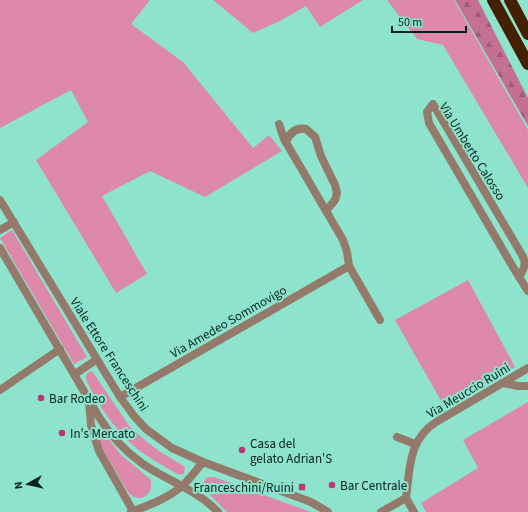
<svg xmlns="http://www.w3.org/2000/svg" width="528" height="512" viewBox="0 0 528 512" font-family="'Source Sans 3',sans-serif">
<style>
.green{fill:#dd89a9}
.forest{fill:url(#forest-firs)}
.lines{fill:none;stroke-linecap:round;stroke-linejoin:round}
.minor{stroke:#947a6a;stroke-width:8}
.motorway{stroke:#452000;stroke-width:12}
.poi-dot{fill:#bc3575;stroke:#8ee3cd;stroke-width:1.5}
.labels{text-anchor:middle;stroke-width:4;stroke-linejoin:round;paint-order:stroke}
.street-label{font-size:13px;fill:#00241c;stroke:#8ee3cd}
.poi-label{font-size:13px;fill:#00241c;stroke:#8ee3cd;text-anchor:start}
</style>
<defs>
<pattern id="forest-firs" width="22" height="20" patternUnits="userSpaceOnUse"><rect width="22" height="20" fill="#c47191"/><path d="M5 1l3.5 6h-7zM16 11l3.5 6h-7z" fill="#9d5d76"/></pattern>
</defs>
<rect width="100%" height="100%" fill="#8ee3cd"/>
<g class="green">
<polygon points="0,0 150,0 131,24 183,62 253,148 269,135 282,151 205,197 150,171 102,196 147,274 116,293 36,160 88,122 71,90 0,128"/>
<polygon points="213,0 363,0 320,27 306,6 280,21 253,33"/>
<polygon points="387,0 454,0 528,130 528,188 443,45 417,39"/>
<polygon points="12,230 87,357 74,364 0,238"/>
<polygon points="468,280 515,367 444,406 395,320"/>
<path d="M 92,371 L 130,427 L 147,442 L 159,451 L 185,467 L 184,474 L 179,475 C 164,466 148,458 135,447 C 114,429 99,406 87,382 L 86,378 L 87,373 Z"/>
<polygon points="528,402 528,512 426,512 421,503 478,468 463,440"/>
<path d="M 104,433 L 121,455 L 150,479 C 156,495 138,505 128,492 L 99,443 L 98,438 L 100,434 Z"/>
<polygon points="208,477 214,477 311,512 227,512 204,489 204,481"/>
</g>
<polygon class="forest" points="455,0 478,0 528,98 528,126"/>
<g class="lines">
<g class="minor">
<path d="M 286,142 C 290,132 296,127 306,129 L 315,137 L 321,156 L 335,185 L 337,193 L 335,200 L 326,211"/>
<polyline points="0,200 120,397 134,416 146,429 172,448 203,462 311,502 328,512"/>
<polyline points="0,230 14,222"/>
<path d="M 0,248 L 99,417 C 110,435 126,452 143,464 C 168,481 197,490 218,512"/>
<polyline points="349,266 380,320"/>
<path d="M 519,277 C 524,269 527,264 522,255 L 433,104 L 427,112 L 429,123 L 510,262 C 516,272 522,282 528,291"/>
<polyline points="75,374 96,360"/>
<polyline points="503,383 518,386 528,386"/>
<polyline points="0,390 60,349"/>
<polyline points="120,397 349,266 347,252 343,240 284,139 279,124"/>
<polyline points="89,402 91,425 99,451 133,511"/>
<polyline points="397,437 415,444"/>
<polyline points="406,498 414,512"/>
<path d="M 131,512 C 149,505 167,499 182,486 C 190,479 196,470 203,462"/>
<path d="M 381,512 L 406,498 C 410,469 408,440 436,422 L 528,368"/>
</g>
<g class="motorway">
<polyline points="493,0 528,64"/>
<polyline points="510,0 528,34"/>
</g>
</g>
<g class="poi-dot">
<circle cx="41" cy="398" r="4"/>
<circle cx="62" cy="433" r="4"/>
<circle cx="242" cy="450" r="4"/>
<circle cx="332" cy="485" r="4"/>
<rect x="298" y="483" width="8" height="8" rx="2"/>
</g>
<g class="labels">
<g class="street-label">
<text transform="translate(473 151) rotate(58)" y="5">Via Umberto Calosso</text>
<text transform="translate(228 321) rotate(-30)" y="5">Via Amedeo Sommovigo</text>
<text transform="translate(110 354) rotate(57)" y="5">Viale Ettore Franceschini</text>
<text transform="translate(468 390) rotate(-31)" y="5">Via Meuccio Ruini</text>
</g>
<g class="poi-label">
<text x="49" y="403">Bar Rodeo</text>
<text x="70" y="438">In's Mercato</text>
<text x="250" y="448">Casa del<tspan x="250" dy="15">gelato Adrian'S</tspan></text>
<text x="340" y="490">Bar Centrale</text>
<text x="294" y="492" text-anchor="end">Franceschini/Ruini</text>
</g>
</g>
<g transform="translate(28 484) rotate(262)" stroke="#8ee3cd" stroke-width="3" paint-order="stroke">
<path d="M0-3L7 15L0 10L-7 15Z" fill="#00241c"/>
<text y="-6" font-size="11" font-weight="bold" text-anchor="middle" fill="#00241c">N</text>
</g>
<path d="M392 26v6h74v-6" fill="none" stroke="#00241c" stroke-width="2"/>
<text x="398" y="26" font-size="12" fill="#00241c" stroke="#8ee3cd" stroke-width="3" paint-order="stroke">50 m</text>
</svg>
